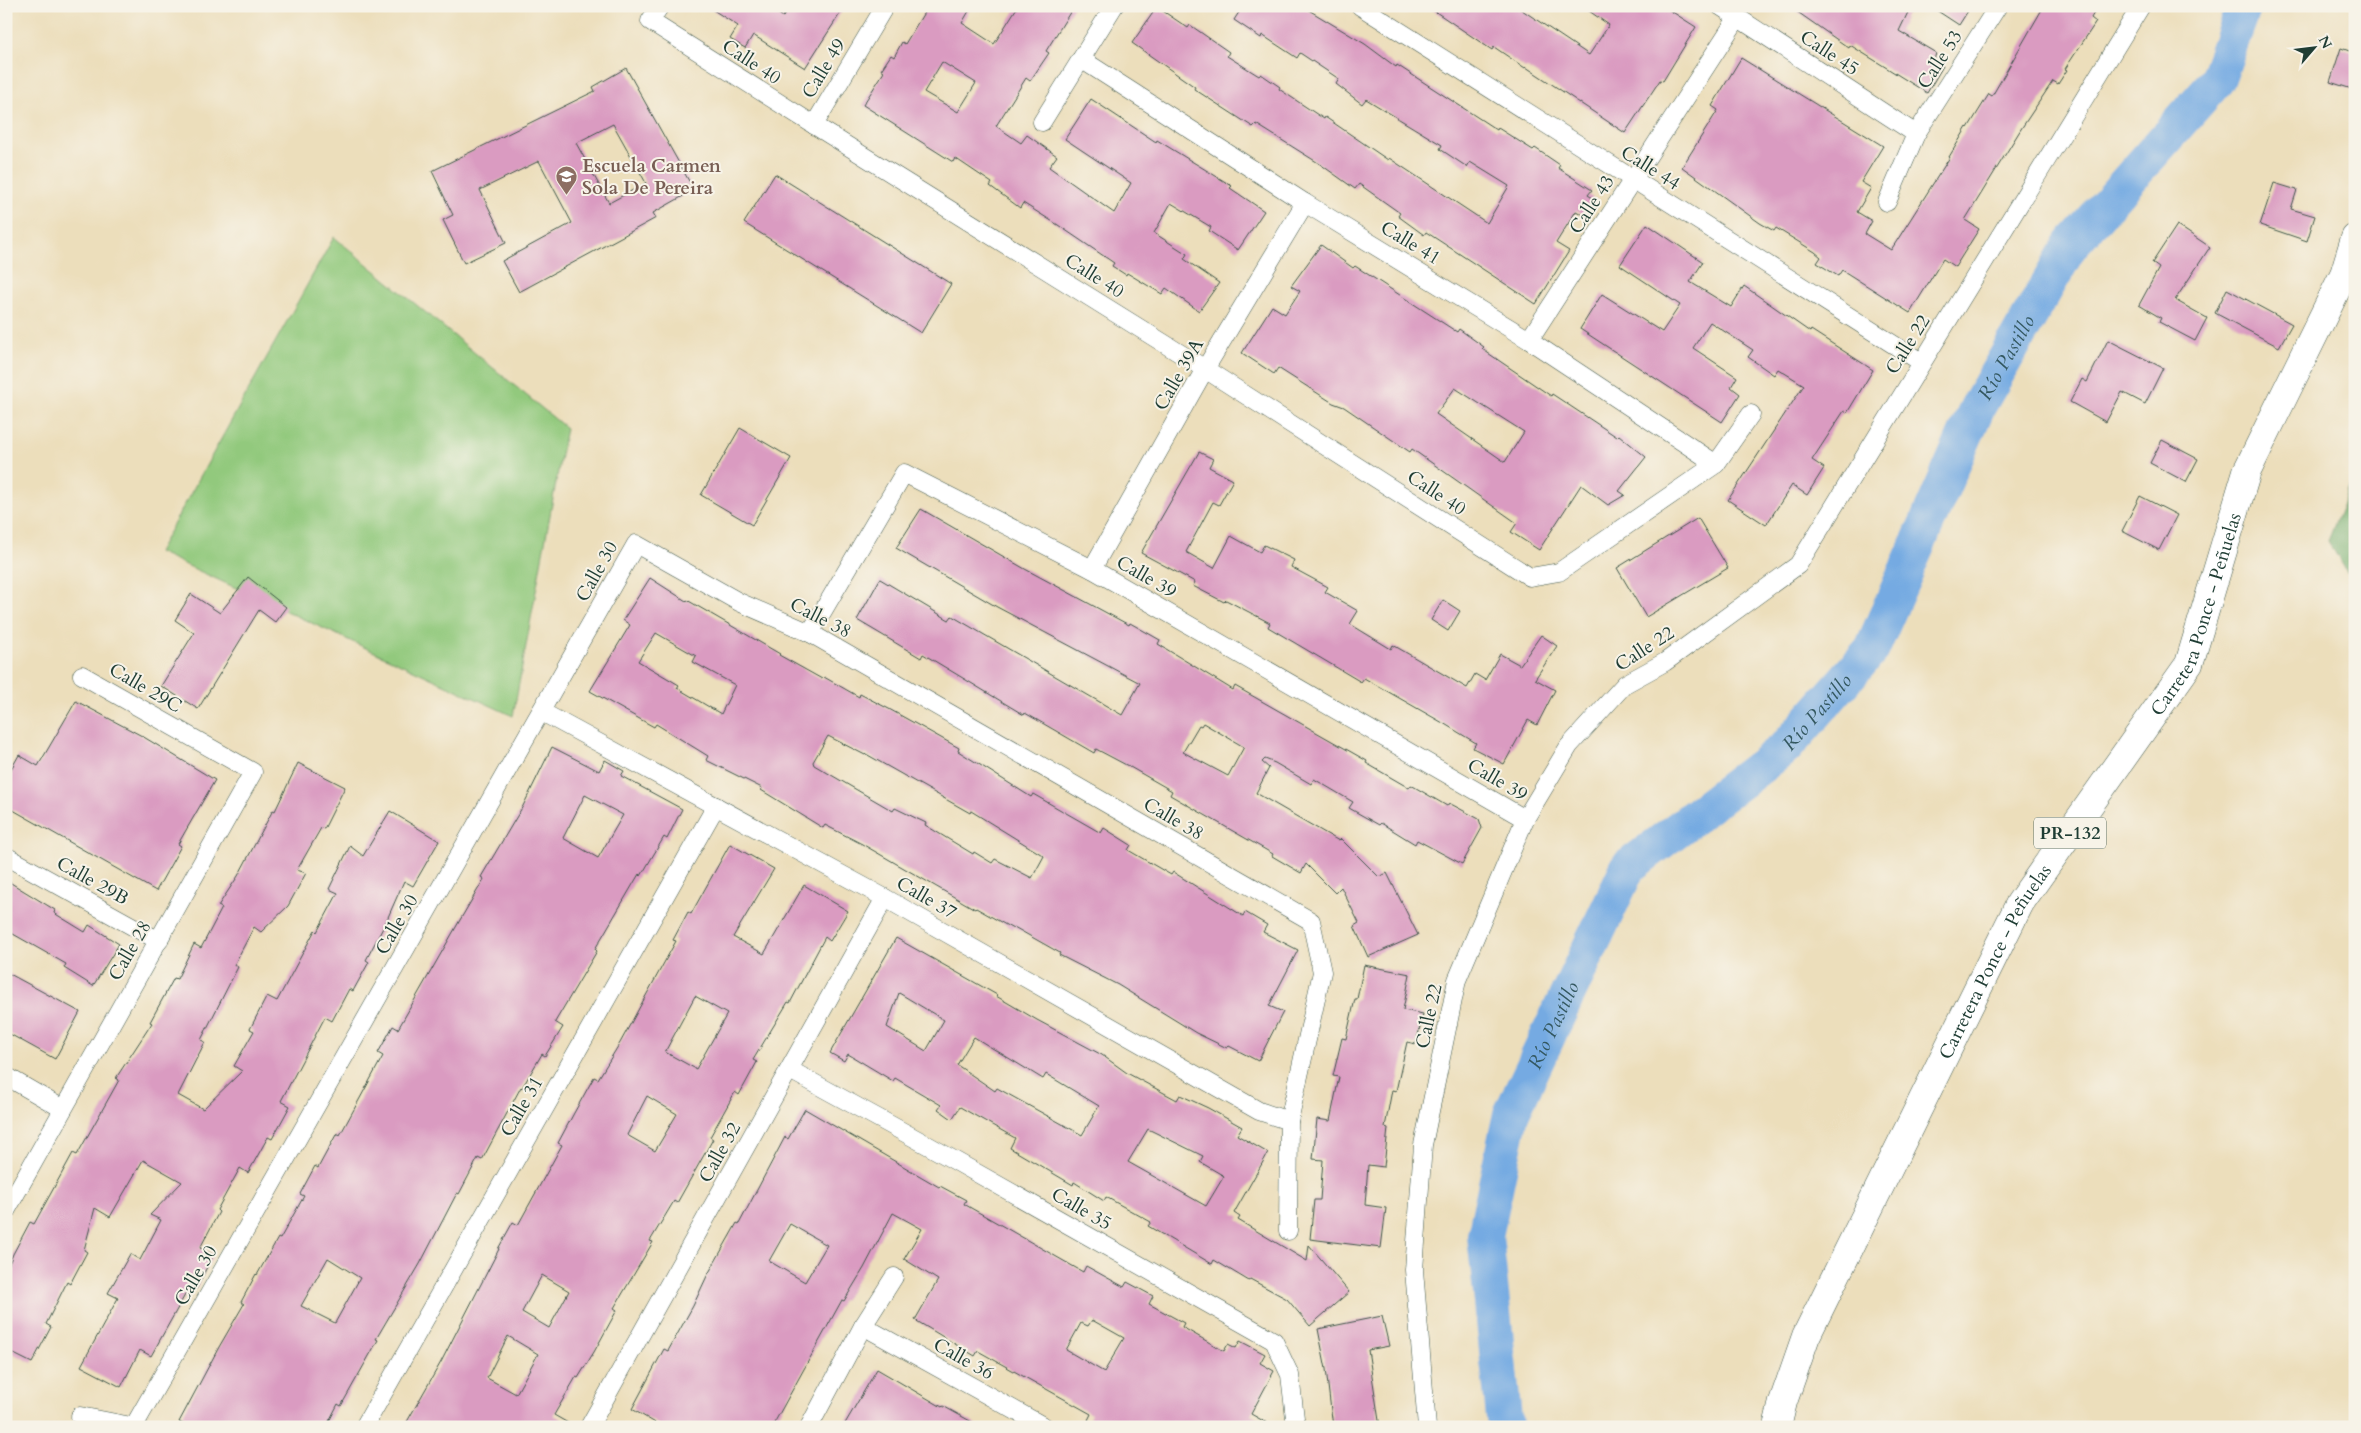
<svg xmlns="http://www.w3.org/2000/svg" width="2361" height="1433" viewBox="0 0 2361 1433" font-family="Cardo,serif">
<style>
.green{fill:#92c97d;stroke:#588358}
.forest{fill:#75ad6c;stroke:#4a7550}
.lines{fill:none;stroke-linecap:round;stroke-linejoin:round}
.river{stroke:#74aae2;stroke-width:36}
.building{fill:#da9bc1;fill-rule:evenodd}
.minor-casing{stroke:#3e5548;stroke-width:19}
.primary-casing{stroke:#3e5548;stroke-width:29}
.minor{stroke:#fff;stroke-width:18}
.primary{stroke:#fff;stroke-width:28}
.labels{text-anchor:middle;stroke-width:4;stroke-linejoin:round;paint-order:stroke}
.shield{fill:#f7f3e8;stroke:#60746a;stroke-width:1}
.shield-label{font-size:18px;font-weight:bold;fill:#1f3d34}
.street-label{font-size:19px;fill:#1f3d34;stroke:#f7f3e8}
.education-label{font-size:19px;font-weight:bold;fill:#785e54;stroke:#f7f3e8;text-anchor:start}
.water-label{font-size:20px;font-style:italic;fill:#345860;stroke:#f7f3e8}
</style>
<rect width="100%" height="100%" fill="#f7f3e8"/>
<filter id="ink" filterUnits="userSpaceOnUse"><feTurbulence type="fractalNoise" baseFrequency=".02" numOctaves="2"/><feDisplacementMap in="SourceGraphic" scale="10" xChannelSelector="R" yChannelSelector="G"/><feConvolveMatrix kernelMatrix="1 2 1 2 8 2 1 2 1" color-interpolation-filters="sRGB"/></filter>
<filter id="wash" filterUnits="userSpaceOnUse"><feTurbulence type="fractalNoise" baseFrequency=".0096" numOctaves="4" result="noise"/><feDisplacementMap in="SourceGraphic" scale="20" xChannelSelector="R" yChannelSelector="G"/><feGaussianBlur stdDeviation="1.12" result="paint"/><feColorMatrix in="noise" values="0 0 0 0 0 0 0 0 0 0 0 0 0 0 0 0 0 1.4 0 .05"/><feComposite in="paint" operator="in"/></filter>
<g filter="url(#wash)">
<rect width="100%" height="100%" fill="#ecdebb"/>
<polygon class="green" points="334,237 566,428 513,716 158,552"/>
<polygon class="forest" points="2355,473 2355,585 2328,541"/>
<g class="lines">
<path class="river" id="s1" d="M 1505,1427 L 1485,1236 L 1511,1114 L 1628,867 L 1786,747 L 1872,649 L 1977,408 L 2070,246 L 2217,80 L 2244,6"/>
</g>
<g id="blocks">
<g class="building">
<polygon points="707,6 768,6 783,17 790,6 845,6 805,68 753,35 745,48 730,39 738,26"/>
<path d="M 928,6 L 972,6 L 962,23 L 994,44 L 1018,6 L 1074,6 L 1046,51 L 1049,53 L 1030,81 L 1026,78 L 996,126 L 1021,143 L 1027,135 L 1057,156 L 1049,167 L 1114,213 L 1131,183 L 1065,139 L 1091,99 L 1156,142 L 1157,140 L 1232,186 L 1230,188 L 1264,211 L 1238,250 L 1209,231 L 1211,227 L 1171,203 L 1154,233 L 1187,254 L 1184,259 L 1219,283 L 1199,311 L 1166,288 L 1162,294 L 1127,273 L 1126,275 L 1112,266 L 1114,263 L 1058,225 L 1023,203 L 1020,208 L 990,186 L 992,183 L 955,158 L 953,162 L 863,105 L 884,72 L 881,70 L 891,55 L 894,57 L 902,42 L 905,44 ZM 942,62 L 976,83 L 958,112 L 924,92 Z"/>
<polygon points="1243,6 1302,6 1365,44 1396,67 1397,65 1497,130 1498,128 1533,150 1535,148 1560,165 1558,168 1592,190 1588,195 1597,201 1587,217 1576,211 1556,243 1569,251 1536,304 1426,232 1424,235 1398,216 1400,213 1359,184 1355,189 1320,164 1256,124 1253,127 1194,89 1195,87 1132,43 1157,7 1188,28 1190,25 1229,52 1227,56 1259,76 1261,74 1280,87 1279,89 1324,119 1325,117 1388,160 1389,158 1487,223 1509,186 1470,162 1467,167 1440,149 1442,145 1366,99 1362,104 1336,84 1339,79 1300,53 1297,58 1262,35 1261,38 1234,20"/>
<polygon points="1427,6 1516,6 1589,55 1609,25 1582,6 1663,6 1696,27 1663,81 1660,80 1625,133 1526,67 1525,68 1494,47 1492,50"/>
<polygon points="1789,6 1911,6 1899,31 1936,53 1934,60 1943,66 1927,93 1850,45 1849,48"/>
<polygon points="1930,6 1971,6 1959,25"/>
<polygon points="2044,6 2098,6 2091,18 2096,22 2065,69 2067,70 2058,84 2053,81 2021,129 1965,220 1979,229 1955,267 1943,259 1910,313 1842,270 1838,276 1817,263 1821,257 1815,252 1776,228 1774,231 1760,223 1682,167 1718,110 1712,106 1741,58 1883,146 1861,182 1871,188 1857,212 1872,221 1865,234 1891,250 1950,157 1949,157 1967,127 1968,128 1989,94 1992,96"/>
<polygon points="2341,48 2355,53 2355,90 2330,82"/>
<path d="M 626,68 L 694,190 L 653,213 L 656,218 L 519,292 L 502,261 L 572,223 L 539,161 L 480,190 L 506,243 L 464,263 L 443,220 L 453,215 L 432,171 L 595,91 L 593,87 ZM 613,124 L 646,183 L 609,203 L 576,143 Z"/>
<polygon points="775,174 951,284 921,333 744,223"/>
<polygon points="2274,183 2297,190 2291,209 2315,216 2307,241 2260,225"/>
<polygon points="1647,224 1703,262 1690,282 1731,307 1744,286 1810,332 1811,330 1873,370 1847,413 1844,411 1812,460 1824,468 1807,495 1792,485 1766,525 1728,500 1804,385 1778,369 1774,375 1748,357 1753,350 1710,322 1693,348 1737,377 1731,387 1740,394 1722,422 1580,329 1602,294 1662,332 1680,305 1620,265"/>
<polygon points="2177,225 2210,247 2175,300 2207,318 2195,341 2159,322 2161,318 2139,305 2159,268 2152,263"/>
<path d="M 1321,245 L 1353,268 L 1355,266 L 1457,332 L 1459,329 L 1484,347 L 1482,349 L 1551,396 L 1552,394 L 1617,437 L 1619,435 L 1646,457 L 1619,491 L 1625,495 L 1608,505 L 1581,485 L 1539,550 L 1511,532 L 1517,523 L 1412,449 L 1410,452 L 1344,407 L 1333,403 L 1278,368 L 1274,374 L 1242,353 L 1272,306 L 1285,314 L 1300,291 L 1291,286 ZM 1455,388 L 1524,432 L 1505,462 L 1436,414 Z"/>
<polygon points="2227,289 2292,324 2279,347 2215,313"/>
<polygon points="2108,340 2163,368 2145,404 2122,392 2106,422 2070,402 2082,379 2087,382"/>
<polygon points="740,428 791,458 752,525 701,495"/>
<polygon points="2162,440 2198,459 2186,482 2150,463"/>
<polygon points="1199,452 1213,459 1209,467 1233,480 1219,505 1213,502 1186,552 1214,568 1231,536 1260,552 1264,545 1294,560 1291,567 1328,587 1325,592 1358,611 1350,624 1391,649 1393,645 1467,688 1475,674 1485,680 1500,654 1520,665 1541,635 1557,646 1535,679 1555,690 1537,725 1528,720 1504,764 1473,748 1476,743 1443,723 1364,678 1361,682 1268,627 1270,623 1226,600 1224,602 1193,586 1195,582 1141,553"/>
<polygon points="2140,496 2177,515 2159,550 2122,531"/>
<path d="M 921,509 L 1025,569 L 1129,625 L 1130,623 L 1160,640 L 1158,644 L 1233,690 L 1235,686 L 1367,761 L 1366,763 L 1409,788 L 1411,785 L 1447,806 L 1449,803 L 1479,819 L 1482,828 L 1462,864 L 1417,840 L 1415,844 L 1381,823 L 1379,825 L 1349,808 L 1353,802 L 1314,779 L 1311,784 L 1275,763 L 1265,759 L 1262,762 L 1269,768 L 1256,793 L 1339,841 L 1341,839 L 1379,877 L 1387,873 L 1418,935 L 1368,957 L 1354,926 L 1359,923 L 1341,887 L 1335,893 L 1306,864 L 1301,873 L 1272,856 L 1273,854 L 1170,795 L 1172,791 L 1130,767 L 1096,749 L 1094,753 L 1025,713 L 1024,715 L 923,654 L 921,658 L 857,620 L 880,579 L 949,620 L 952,616 L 1122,715 L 1140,683 L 997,607 L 896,548 ZM 1203,723 L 1244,747 L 1228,776 L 1183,752 L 1199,725 L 1201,726 Z"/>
<polygon points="1698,518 1728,568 1646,617 1617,568"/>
<polygon points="248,577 286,607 275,622 259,610 198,709 161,686 194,633 175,620 191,594 220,613"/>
<path d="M 650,578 L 686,601 L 687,600 L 780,654 L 779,655 L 822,679 L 824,677 L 859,697 L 860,694 L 889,709 L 959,748 L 958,751 L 1031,797 L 1033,794 L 1101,833 L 1104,828 L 1131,845 L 1128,850 L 1171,875 L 1173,872 L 1243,916 L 1245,912 L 1267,925 L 1263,932 L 1298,950 L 1269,1006 L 1283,1012 L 1258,1061 L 1229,1046 L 1227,1048 L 1196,1033 L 1118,985 L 1059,955 L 1060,953 L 1014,927 L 1013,929 L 976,908 L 975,909 L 862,844 L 825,825 L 823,828 L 761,790 L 762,788 L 706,760 L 708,756 L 656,724 L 654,727 L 590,691 L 630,625 L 623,620 ZM 656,633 L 696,656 L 693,662 L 735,685 L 721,714 L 677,688 L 679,685 L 638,661 ZM 828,736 L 865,755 L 866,754 L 970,813 L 971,811 L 1044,856 L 1032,878 L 995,859 L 992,863 L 974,852 L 973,854 L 925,825 L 926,823 L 895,808 L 893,811 L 814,765 L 813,762 Z"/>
<polygon points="1443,600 1460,611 1448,631 1431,620"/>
<polygon points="76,701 142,736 215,780 178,844 181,846 156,891 6,806 6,778 19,755 38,766"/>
<path d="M 552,747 L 599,771 L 605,760 L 624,771 L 621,776 L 682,809 L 667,839 L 664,837 L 641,876 L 639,874 L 595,949 L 597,951 L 555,1022 L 563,1027 L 545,1056 L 542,1054 L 522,1088 L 521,1087 L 482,1160 L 478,1158 L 459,1194 L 457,1193 L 420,1264 L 376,1339 L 378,1340 L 341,1406 L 338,1404 L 326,1427 L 189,1427 L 179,1422 L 219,1347 L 244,1304 L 241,1302 L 256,1274 L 257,1275 L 278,1238 L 280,1239 L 304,1196 L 300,1194 L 315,1166 L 318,1168 L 337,1133 L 340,1135 L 383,1056 L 378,1053 L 393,1026 L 398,1029 L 460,920 L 484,879 L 481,877 L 523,806 ZM 585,795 L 623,815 L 598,858 L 563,838 ZM 328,1258 L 360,1278 L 335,1323 L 301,1306 Z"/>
<polygon points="298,763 345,787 324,829 321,828 297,870 306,873 288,906 261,932 254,927 234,965 238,967 201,1040 205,1042 178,1095 203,1109 242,1071 234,1066 254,1031 250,1029 267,996 277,1001 315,930 317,932 338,893 329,889 350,846 363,856 390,811 439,841 413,886 404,881 385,924 366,960 369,962 353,991 349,989 332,1021 325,1017 281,1101 290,1106 272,1139 268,1137 248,1173 240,1168 217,1210 219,1212 200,1248 213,1255 196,1289 190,1286 151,1356 140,1350 121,1387 81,1366 118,1298 108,1293 130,1254 140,1260 161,1220 150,1215 182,1182 143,1160 110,1217 95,1208 84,1250 87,1252 70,1284 67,1282 46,1324 51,1327 32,1363 6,1350 6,1271 13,1254 30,1222 34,1224 73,1153 77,1155 119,1080 116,1078 152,1023 150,1022 174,978 177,979 194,944 201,948 222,908 218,906 238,876 273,810 275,811"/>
<path d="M 730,844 L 774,869 L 733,937 L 764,954 L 804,885 L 848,911 L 830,941 L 825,937 L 790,1003 L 788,1002 L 753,1060 L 757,1062 L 739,1095 L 735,1092 L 710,1137 L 713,1139 L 677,1203 L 674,1201 L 650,1241 L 653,1242 L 614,1308 L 617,1310 L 594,1352 L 578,1378 L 576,1377 L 554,1415 L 575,1427 L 404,1427 L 441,1362 L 499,1249 L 498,1249 L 513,1222 L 518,1225 L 562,1145 L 558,1143 L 574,1113 L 594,1077 L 598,1079 L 620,1043 L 676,941 L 673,940 L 688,912 L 691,914 ZM 695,996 L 727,1014 L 696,1069 L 665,1052 ZM 647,1096 L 677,1114 L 655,1151 L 627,1135 ZM 542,1275 L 569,1291 L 549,1328 L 522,1312 ZM 508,1336 L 538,1354 L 516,1394 L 487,1378 Z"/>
<polygon points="6,880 55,910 54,913 85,932 89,925 119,944 93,986 64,968 66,964 6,930"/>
<path d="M 896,938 L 997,995 L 996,996 L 1037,1020 L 1102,1055 L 1127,1073 L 1177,1100 L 1180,1095 L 1208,1108 L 1242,1127 L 1237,1135 L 1268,1153 L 1234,1213 L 1240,1217 L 1238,1220 L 1307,1261 L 1309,1245 L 1349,1292 L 1310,1326 L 1287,1299 L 1250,1279 L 1249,1281 L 1214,1260 L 1212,1264 L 1148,1226 L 1151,1222 L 1106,1197 L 1104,1201 L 1074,1182 L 1073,1185 L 1010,1148 L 1015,1138 L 960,1107 L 952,1119 L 938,1109 L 941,1105 L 895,1078 L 893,1081 L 848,1054 L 844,1061 L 830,1053 ZM 899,993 L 944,1020 L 926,1051 L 887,1027 ZM 974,1037 L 1043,1079 L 1046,1074 L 1099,1106 L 1082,1135 L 997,1088 L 995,1091 L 957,1065 ZM 1148,1129 L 1203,1156 L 1200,1162 L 1224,1176 L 1206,1206 L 1128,1162 Z"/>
<polygon points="1364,965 1410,974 1403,1010 1423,1014 1416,1044 1407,1042 1396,1091 1392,1090 1385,1127 1388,1128 1384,1167 1368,1165 1365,1205 1386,1208 1381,1248 1310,1239 1314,1200 1320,1200 1323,1160 1313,1159 1317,1119 1330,1121 1339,1077 1333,1076 1342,1038 1346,1039 1355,999 1357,999"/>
<polygon points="6,972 80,1012 55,1059 6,1032"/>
<path d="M 805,1109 L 939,1187 L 940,1186 L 966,1200 L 964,1204 L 1083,1272 L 1086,1266 L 1124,1287 L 1127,1282 L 1153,1296 L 1149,1304 L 1184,1323 L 1182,1327 L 1224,1351 L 1228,1344 L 1236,1348 L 1240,1341 L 1265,1354 L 1260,1363 L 1274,1371 L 1251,1414 L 1274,1427 L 1099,1427 L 1088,1420 L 1091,1414 L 978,1351 L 975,1356 L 915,1320 L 938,1280 L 904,1259 L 922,1229 L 893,1213 L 864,1268 L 844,1301 L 842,1300 L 772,1427 L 662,1427 L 632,1409 L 664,1349 L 668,1351 L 693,1306 L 707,1276 L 737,1223 L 739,1224 L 785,1137 L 788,1139 ZM 790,1224 L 827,1245 L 805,1282 L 769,1261 ZM 1092,1320 L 1124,1338 L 1104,1372 L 1066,1350 L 1081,1323 L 1088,1326 Z"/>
<polygon points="1382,1316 1389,1346 1368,1350 1380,1427 1333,1427 1326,1369 1318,1329"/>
<polygon points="877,1369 942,1407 943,1406 981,1427 843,1427"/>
</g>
</g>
</g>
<g filter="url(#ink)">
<use href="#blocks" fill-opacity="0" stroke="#3e5548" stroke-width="1"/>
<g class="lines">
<defs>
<g id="minor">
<polyline points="660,6 650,21 814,125 1205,369 1530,577 1559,572 1716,464 1751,414"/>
<polyline points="1360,6 1921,362"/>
<polyline points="1720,6 1916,134"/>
<polyline points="1081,59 1305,203 1529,340 1716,464"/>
<polyline points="1042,122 1114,6"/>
<polyline points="814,125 885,6"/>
<polyline points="1887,202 1916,134 1998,6"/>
<polyline points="1529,340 1738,17"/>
<polyline points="1092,569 1205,369 1305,203"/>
<polyline points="810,633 904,473 1092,569 1525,819"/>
<polyline points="542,712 885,898 1259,1111 1289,1121"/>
<polyline points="6,856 159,941"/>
<polyline points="790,1070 929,1146 1274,1341 1290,1375 1296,1427"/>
<polyline points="6,1076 63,1109"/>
<polyline points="6,1211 253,772 82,675"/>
<polyline points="863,1326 1045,1427"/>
<polyline points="80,1416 136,1427"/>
<polyline points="134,1426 636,544 739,602 810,633 1311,921 1322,972 1289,1121 1288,1231"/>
<polyline points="364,1427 716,806"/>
<polyline points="589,1427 885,898"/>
<polyline points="809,1427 863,1326 894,1277"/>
<polyline points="1427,1427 1414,1270 1423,1145 1457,980 1525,819 1569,746 1625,684 1665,662 1798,565 2141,6"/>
</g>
<g id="primary">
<path id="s2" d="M 1777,1427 L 1783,1402 L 1806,1336 L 2020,903 L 2189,664 L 2247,471 L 2344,274 L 2355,238"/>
</g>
</defs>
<use href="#minor" class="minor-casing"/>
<use href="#primary" class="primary-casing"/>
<use href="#minor" class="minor"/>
<use href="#primary" class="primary"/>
</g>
</g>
<defs>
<symbol id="school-pin" viewBox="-11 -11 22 30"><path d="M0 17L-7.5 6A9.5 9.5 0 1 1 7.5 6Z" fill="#8d6e63" stroke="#f7f3e8"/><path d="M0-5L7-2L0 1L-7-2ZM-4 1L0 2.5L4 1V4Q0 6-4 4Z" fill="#fff"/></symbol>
</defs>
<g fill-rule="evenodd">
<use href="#school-pin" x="554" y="164" width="25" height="34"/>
</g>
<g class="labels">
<rect class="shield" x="2034" y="817.5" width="72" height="31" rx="4"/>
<g class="shield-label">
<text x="2070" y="839">PR-132</text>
</g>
<g class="street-label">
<text transform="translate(1830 52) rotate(33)" y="7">Calle 45</text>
<text transform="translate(1939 59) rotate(-57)" y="7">Calle 53</text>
<text transform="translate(752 61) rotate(33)" y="7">Calle 40</text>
<text transform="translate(823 68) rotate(-59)" y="7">Calle 49</text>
<text transform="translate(1651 167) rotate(32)" y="7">Calle 44</text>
<text transform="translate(1591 204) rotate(-57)" y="7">Calle 43</text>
<text transform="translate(1411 242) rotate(31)" y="7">Calle 41</text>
<text transform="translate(1095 275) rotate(32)" y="7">Calle 40</text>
<text transform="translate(1907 344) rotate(-58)" y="7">Calle 22</text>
<text transform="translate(1178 374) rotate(-60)" y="7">Calle 39A</text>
<text transform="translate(1437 492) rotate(33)" y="7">Calle 40</text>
<text transform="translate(596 571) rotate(-61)" y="7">Calle 30</text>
<text transform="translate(1147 576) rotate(30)" y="7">Calle 39</text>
<text dy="7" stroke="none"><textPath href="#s2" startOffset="920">Carretera Ponce - Peñuelas</textPath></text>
<text transform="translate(821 617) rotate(27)" y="7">Calle 38</text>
<text transform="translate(1644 648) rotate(-33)" y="7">Calle 22</text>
<text transform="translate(146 687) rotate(30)" y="7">Calle 29C</text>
<text transform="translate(1498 779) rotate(30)" y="7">Calle 39</text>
<text transform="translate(1174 818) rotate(30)" y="7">Calle 38</text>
<text transform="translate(93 880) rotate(29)" y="7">Calle 29B</text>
<text transform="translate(927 897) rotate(30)" y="7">Calle 37</text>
<text transform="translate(396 924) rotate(-60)" y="7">Calle 30</text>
<text transform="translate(129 950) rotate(-60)" y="7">Calle 28</text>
<text dy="7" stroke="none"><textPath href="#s2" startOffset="515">Carretera Ponce - Peñuelas</textPath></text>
<text transform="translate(1428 1016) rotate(-78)" y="7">Calle 22</text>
<text transform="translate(521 1106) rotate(-60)" y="7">Calle 31</text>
<text transform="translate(719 1152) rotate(-61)" y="7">Calle 32</text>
<text transform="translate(1082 1208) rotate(30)" y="7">Calle 35</text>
<text transform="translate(195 1275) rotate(-60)" y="7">Calle 30</text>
<text transform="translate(964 1358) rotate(29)" y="7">Calle 36</text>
</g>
<g class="education-label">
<text x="582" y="172">Escuela Carmen<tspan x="582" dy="22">Sola De Pereira</tspan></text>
</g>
<g class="water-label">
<text dy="7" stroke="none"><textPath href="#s1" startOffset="1240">Río Pastillo</textPath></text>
<text dy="7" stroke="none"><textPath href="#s1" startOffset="835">Río Pastillo</textPath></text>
<text dy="7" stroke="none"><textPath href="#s1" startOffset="415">Río Pastillo</textPath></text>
</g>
</g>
<rect width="2361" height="1433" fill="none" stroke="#f7f3e8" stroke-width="25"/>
<g transform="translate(2314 48) rotate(62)" stroke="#f7f3e8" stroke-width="4" paint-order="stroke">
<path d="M0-4L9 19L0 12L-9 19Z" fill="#1f3d34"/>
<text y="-8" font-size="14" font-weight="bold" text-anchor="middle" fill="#1f3d34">N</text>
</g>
</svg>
